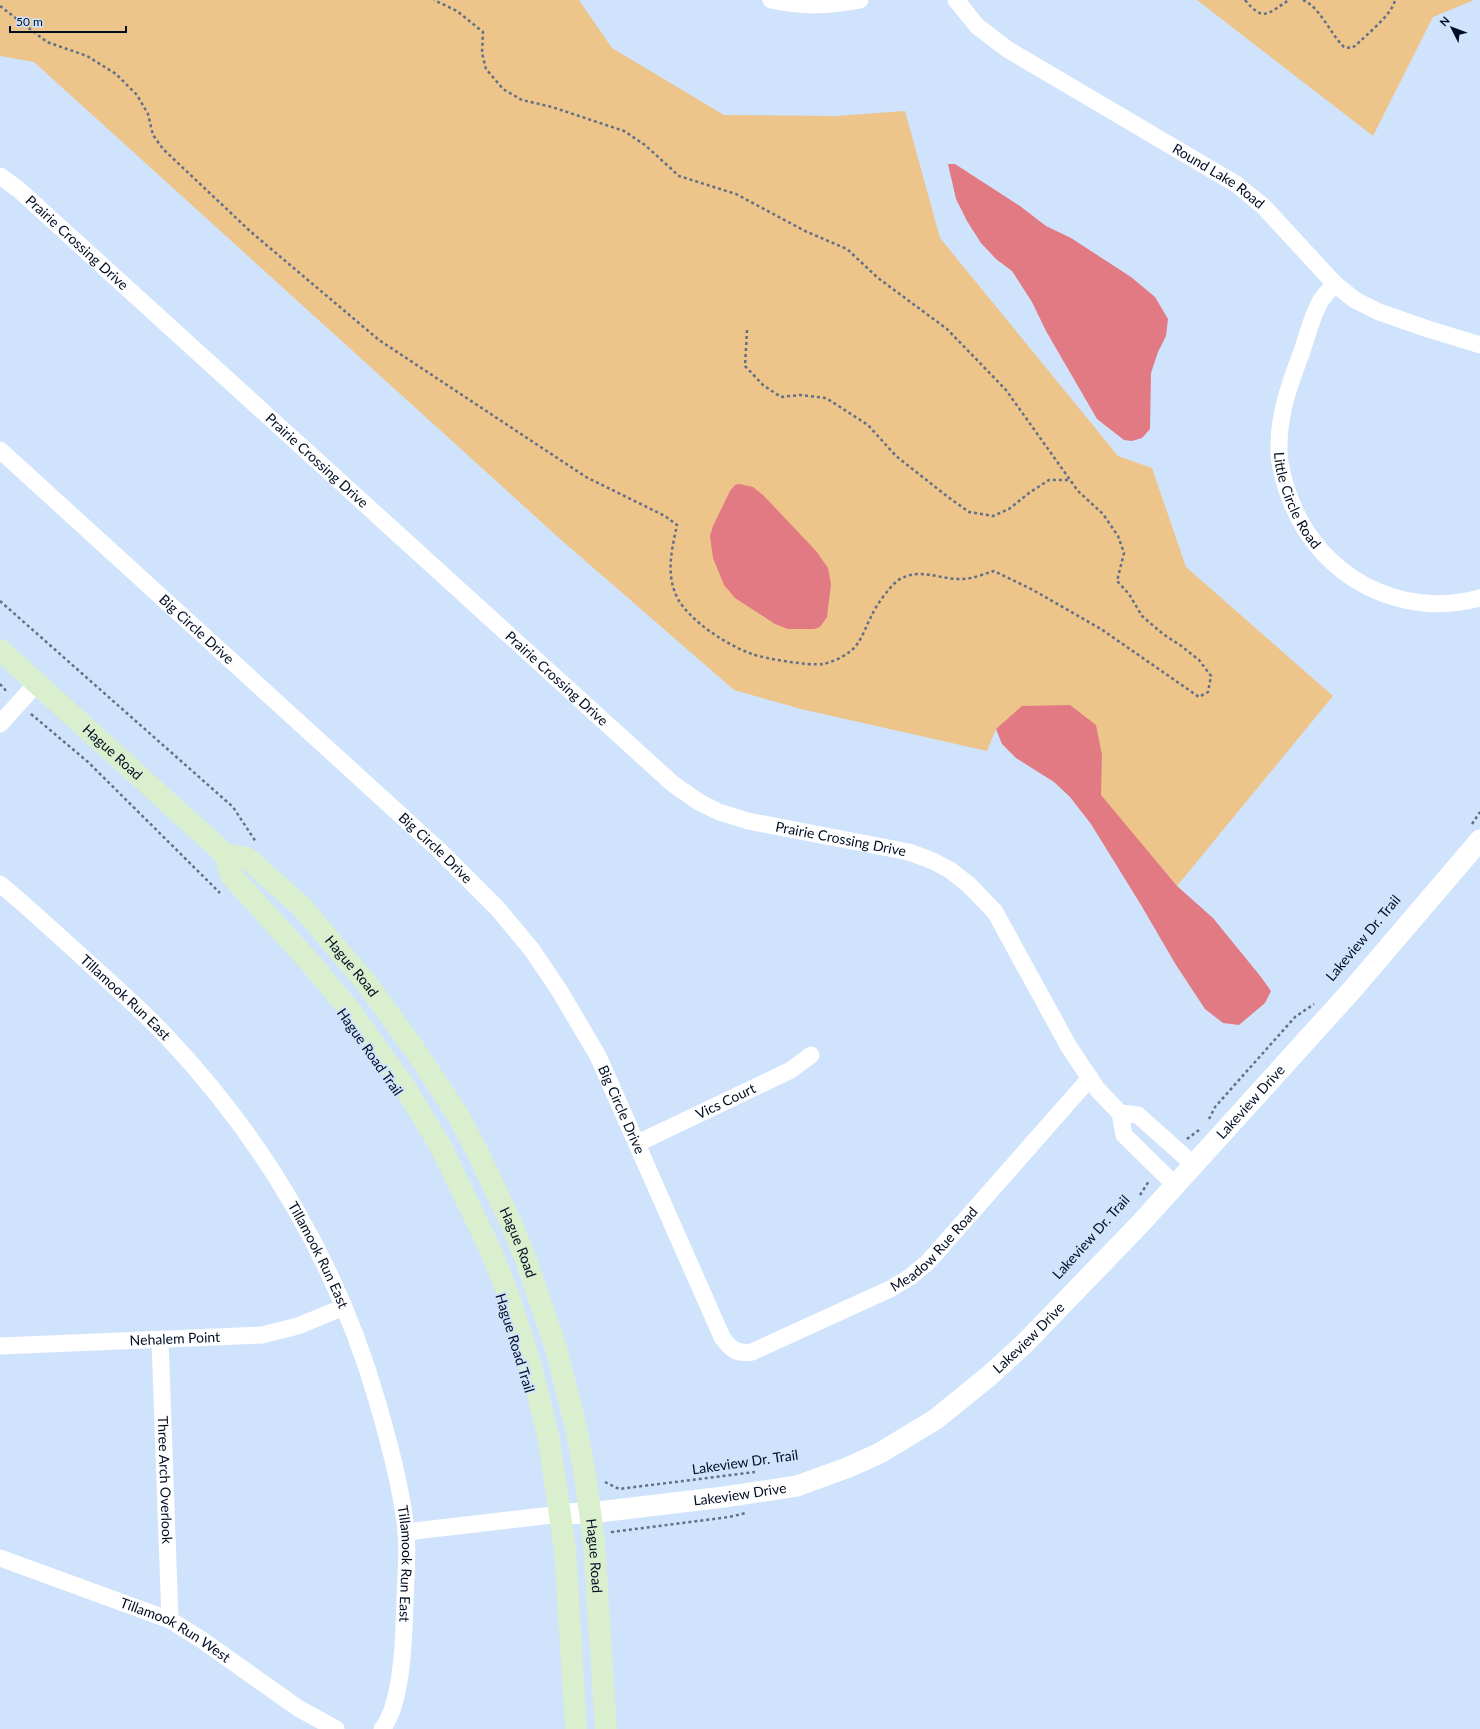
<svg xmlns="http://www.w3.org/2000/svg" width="1480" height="1729" viewBox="0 0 1480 1729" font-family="Lato,sans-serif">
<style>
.green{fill:#edc48a}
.water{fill:#e17a82}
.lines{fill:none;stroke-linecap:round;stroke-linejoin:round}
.path{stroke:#617087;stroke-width:2.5;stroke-dasharray:3 3;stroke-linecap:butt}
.minor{stroke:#fff;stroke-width:17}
.tertiary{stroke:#fff;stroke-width:21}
.secondary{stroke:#d9efcd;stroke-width:22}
.labels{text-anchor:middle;stroke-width:4;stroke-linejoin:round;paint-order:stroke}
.street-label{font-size:14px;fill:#010d23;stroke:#d0e3fc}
</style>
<rect width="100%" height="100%" fill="#d0e3fc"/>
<g class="green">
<polygon points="0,0 579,0 612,48 724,115 836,116 905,111 940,238 1118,456 1152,468 1186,567 1333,696 1177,886 1100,795 1102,755 996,729 987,751 801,709 734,690 559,538 34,62 0,56"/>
<polygon points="1197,0 1474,0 1433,17 1373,136"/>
</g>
<g class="water">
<polygon points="948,164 955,164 1020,206 1046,226 1071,238 1131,277 1155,297 1168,319 1166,336 1158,352 1151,373 1150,429 1142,438 1132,441 1124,440 1097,419 1046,331 1032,302 1012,271 996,259 981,243 967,221 956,199"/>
<polygon points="739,484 753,487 764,496 816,551 828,568 831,584 827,617 820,627 814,629 788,629 775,624 735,598 724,585 713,558 710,536 713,526 730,491 735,485"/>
<polygon points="1070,705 1096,725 1102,755 1101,795 1177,886 1213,918 1261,977 1271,991 1265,1003 1239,1025 1223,1023 1205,1009 1176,965 1141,905 1091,824 1070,797 1054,782 1016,758 1002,744 996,729 1022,706"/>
</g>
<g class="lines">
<g class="path">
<path d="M 1245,0 C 1264,23 1268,13 1289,0"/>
<path d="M 1303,0 C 1320,7 1331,35 1344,47 L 1351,48 L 1355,46 C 1366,35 1392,15 1395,0"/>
<path d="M 0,6 L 47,42 L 87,56 L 116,74 L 137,95 L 148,114 L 153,135 L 163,149 L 251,232 L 379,340 L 586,477 L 665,516 L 677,525 C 672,549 665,575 678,599 C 691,622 727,645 752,654 C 766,659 809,666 823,664 C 830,663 843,657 848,653 C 861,645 865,627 872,615 C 876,605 889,588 897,581 C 919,566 939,580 962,579 C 972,579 984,574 994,571 L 1033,590 L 1101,629 L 1199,697 L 1208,692 L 1211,676 L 1199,660 L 1180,645 L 1163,634 L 1142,616 L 1129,594 L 1117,581 L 1124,553 L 1118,536 L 1103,514 L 1078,491 L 1006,390 L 947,329 L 878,278 L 847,249 L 805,231 L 736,194 L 679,176 L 645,145 L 624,131 L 552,107 L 522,100 L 503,89 L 486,69 L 482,53 L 483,32 L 457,11 L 434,0"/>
<polyline points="747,330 745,366 763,385 781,397 800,395 826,398 868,425 896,456 948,497 969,512 993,516 1009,509 1029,493 1049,480 1069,480"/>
<polyline points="0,601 233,807 256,842"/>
<polyline points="0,684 8,693"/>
<polyline points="31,714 88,762 220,893"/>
<polyline points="1472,824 1480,812"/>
<polyline points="1209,1119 1215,1107 1295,1017 1314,1004"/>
<polyline points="1187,1139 1199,1130"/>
<polyline points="1140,1195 1149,1181"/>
<polyline points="605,1482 619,1489 755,1472"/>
<polyline points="612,1531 612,1532 729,1517 746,1513"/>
</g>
<g class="minor">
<path d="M 771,0 C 803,7 828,6 860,0"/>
<path id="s1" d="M 956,0 L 977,26 L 1007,49 L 1236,184 L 1263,206 L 1335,284 L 1355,300 L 1379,312 L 1428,329 L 1480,345"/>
<path id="s2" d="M 0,176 L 18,189 L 673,784 L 699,802 L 719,812 L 748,821 L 909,852 L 933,861 L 950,870 L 969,885 L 995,912 L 1069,1047 L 1097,1089 L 1120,1113 L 1124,1135 L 1175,1185"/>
<path id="s3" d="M 1335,284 C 1329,290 1324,295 1320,302 C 1311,318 1307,337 1301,354 C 1290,383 1279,413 1279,445 C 1278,464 1284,483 1291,501 C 1320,577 1401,620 1480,598"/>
<path id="s4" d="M 0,450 L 440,851 L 498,909 L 532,950 L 559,990 L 598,1056 L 722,1337 C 731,1350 737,1354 752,1352 L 890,1289 L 910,1277 L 928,1262 L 1090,1078"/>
<polyline points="0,724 37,683"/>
<path id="s5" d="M 0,884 C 27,906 52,930 78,953 C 108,981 140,1008 168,1038 C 266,1142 339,1267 378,1404 C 390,1446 401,1487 406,1530 C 408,1553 406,1576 405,1599 C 404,1632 403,1704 382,1729"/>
<polyline points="1120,1113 1138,1115 1194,1165"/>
<path id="s6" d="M 638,1143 L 791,1070 L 811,1055"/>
<path id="s7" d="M 160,1340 L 170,1620"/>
<path id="s8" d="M 0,1346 L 262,1335 L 298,1326 L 344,1307"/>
<polyline points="406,1532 561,1514"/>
<path id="s9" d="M 0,1558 L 170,1620 L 202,1640 L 298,1708 L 336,1729"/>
</g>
<path class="tertiary" id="s10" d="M 561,1514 L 590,1513 L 724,1497 L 797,1486 L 849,1467 L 880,1453 L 936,1419 L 989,1376 L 1025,1343 L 1140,1224 L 1352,990 L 1480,840"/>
<g class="secondary">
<path id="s11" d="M 0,650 L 225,854 L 247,858 L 302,907 L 367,984 L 415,1050 L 459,1117 L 478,1153 L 511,1223 L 526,1260 L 556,1348 L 577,1432 L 585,1474 L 594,1542 L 606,1729"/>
<polyline points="225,854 231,875 314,967 348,1008 404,1086 441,1147 491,1251 508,1294 530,1363 549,1440 565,1549 576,1729"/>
</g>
</g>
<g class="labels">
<g class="street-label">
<text dy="5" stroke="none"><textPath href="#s1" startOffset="318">Round Lake Road</textPath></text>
<text dy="5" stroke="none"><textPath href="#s2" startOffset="102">Prairie Crossing Drive</textPath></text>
<text dy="5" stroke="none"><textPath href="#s2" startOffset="426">Prairie Crossing Drive</textPath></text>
<text dy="5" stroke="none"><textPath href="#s3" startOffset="232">Little Circle Road</textPath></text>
<text dy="5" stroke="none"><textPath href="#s4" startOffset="266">Big Circle Drive</textPath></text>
<text dy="5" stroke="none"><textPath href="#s2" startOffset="750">Prairie Crossing Drive</textPath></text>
<text dy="5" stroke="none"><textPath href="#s11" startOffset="152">Hague Road</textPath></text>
<text dy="5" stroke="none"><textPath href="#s2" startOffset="1086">Prairie Crossing Drive</textPath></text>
<text dy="5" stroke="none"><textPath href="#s4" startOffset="590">Big Circle Drive</textPath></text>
<text transform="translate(1363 938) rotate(-50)" y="5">Lakeview Dr. Trail</text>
<text dy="5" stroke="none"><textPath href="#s11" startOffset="477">Hague Road</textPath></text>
<text dy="5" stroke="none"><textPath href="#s5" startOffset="169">Tillamook Run East</textPath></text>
<text transform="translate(370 1052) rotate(55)" y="5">Hague Road Trail</text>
<text dy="5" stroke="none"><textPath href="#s6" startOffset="97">Vics Court</textPath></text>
<text dy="5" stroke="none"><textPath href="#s10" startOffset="840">Lakeview Drive</textPath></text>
<text dy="5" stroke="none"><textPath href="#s4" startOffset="914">Big Circle Drive</textPath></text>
<text transform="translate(1091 1237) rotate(-48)" y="5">Lakeview Dr. Trail</text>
<text dy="5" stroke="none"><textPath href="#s11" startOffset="801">Hague Road</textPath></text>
<text dy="5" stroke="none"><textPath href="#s4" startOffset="1410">Meadow Rue Road</textPath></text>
<text dy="5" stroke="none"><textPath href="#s5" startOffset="493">Tillamook Run East</textPath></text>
<text dy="5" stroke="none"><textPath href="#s10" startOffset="516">Lakeview Drive</textPath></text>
<text dy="5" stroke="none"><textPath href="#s8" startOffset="175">Nehalem Point</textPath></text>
<text transform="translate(515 1343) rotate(73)" y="5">Hague Road Trail</text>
<text transform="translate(745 1462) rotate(-8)" y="5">Lakeview Dr. Trail</text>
<text dy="5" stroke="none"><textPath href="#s7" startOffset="140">Three Arch Overlook</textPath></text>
<text dy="5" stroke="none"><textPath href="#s10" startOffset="180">Lakeview Drive</textPath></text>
<text dy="5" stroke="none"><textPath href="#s11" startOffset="1125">Hague Road</textPath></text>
<text dy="5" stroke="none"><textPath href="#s5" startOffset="817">Tillamook Run East</textPath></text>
<text dy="5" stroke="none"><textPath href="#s9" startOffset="190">Tillamook Run West</textPath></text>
</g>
</g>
<g transform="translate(1452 28) rotate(312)" stroke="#d0e3fc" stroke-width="3" paint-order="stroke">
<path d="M0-3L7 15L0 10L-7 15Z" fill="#010d23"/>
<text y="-6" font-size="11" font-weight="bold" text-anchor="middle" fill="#010d23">N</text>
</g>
<path d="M10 26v6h116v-6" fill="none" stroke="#010d23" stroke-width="2"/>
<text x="16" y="26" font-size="12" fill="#010d23" stroke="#d0e3fc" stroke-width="3" paint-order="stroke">50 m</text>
</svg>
